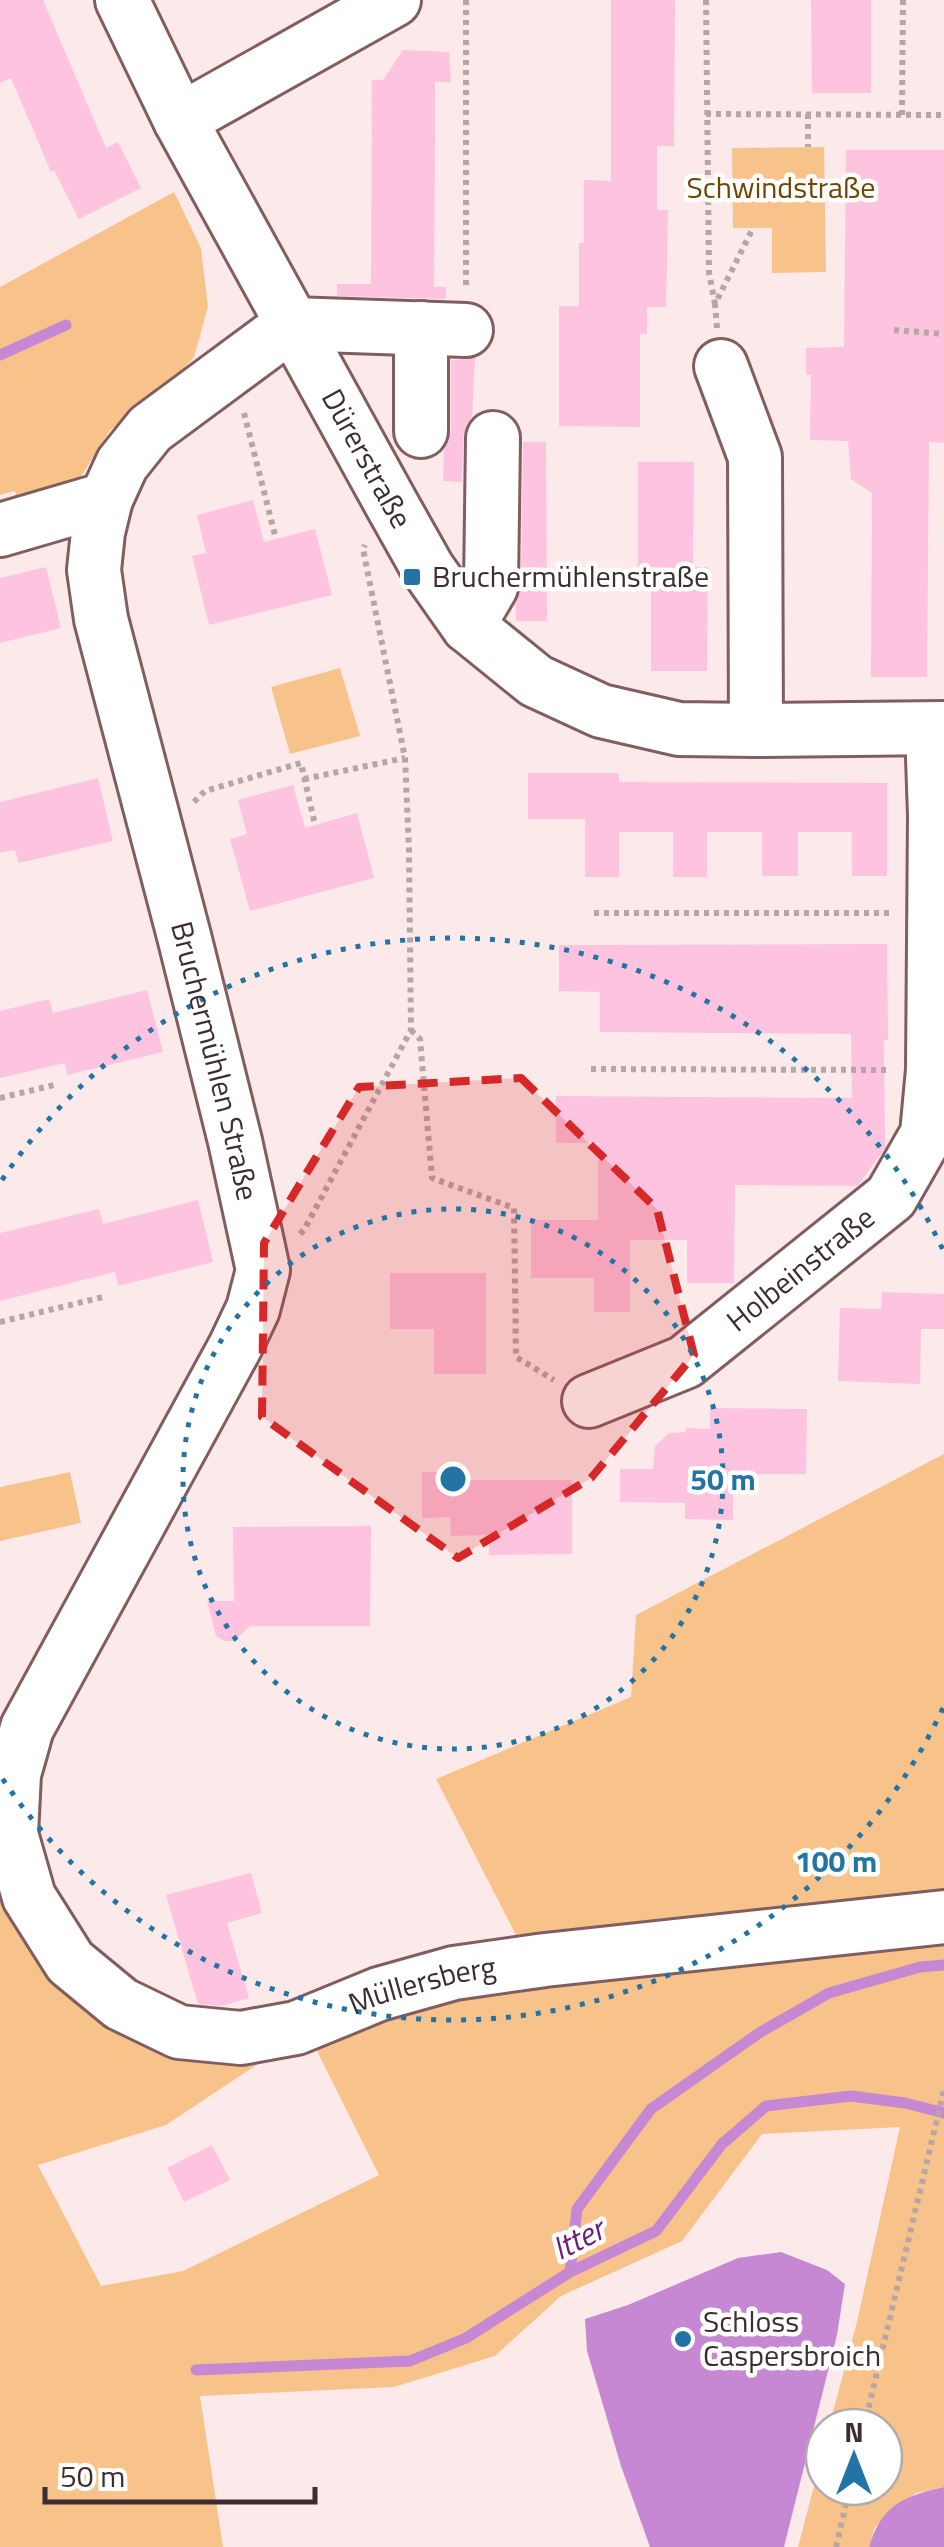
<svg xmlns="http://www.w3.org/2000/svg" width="944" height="2547" viewBox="0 0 944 2547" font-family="'Titillium Web',sans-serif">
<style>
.green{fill:#f8c38a}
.water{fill:#c788d3}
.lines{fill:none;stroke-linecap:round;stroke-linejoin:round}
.stream{stroke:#c788d3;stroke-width:11}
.building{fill:#fdc3df}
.minor-casing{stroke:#825d5f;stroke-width:58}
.path{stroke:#b8a6a7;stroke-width:6;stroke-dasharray:5 5;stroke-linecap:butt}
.minor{stroke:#fff;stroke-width:52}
.marked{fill:#d62828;fill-opacity:0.2;stroke:#d62828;stroke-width:8;stroke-dasharray:20 12;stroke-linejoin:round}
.ring{fill:none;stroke:#2373a4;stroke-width:5;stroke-dasharray:5 10}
.poi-dot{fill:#2373a4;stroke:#fff;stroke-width:4}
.labels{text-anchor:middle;stroke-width:9;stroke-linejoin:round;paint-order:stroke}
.park-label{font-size:30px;fill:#714501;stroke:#fff}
.street-label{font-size:30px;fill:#3d2d2e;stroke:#fff}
.poi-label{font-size:30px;fill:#3d2d2e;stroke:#fff;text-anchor:start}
.water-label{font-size:32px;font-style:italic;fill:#6a1c77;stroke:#fff}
.centre{fill:#2373a4;stroke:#fff;stroke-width:5}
.ring-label{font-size:30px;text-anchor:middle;font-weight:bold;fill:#2373a4;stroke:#fff;stroke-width:9;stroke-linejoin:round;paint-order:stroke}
</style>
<rect width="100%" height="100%" fill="#fceaeb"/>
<g class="green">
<polygon points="824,147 826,272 772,273 772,228 733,228 732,148"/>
<polygon points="174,192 201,248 208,307 194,357 157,399 110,430 67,499 21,515 15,491 0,495 0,287"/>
<polygon points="340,668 360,736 290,754 271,687"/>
<polygon points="944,1454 944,2487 916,2493 875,2527 869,2547 798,2547 824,2448 824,2487 884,2487 884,2427 829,2427 857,2322 900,2127 762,2134 682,2241 561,2296 495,2356 394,2387 200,2396 223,2547 0,2547 0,1858 168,2049 258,2064 166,2125 38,2165 101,2286 183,2271 379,2175 313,2043 431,1998 540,1982 436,1779 631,1697 636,1615"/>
<polygon points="70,1472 81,1523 0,1541 0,1487"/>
</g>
<g class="water">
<polygon points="781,2252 827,2270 845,2284 837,2335 784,2547 650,2547 621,2466 587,2351 585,2319 628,2305 738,2258"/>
<path d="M 944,2487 L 944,2547 L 869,2547 C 881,2505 904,2496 944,2487 Z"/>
</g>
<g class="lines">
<g class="stream">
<polyline points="0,355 66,325"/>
<polyline points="570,2272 577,2209 651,2109 759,2033 829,1993 920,1967 944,1965"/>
<polyline points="196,2370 410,2361 466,2338 570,2272 656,2231 722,2144 766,2106 851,2096 905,2103 944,2113"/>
</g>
</g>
<g class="building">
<polygon points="0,0 43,0 106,148 118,142 141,188 79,219 54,170 51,172 11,78 0,83"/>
<polygon points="611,0 675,0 674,146 657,146 657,210 668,210 666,307 647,307 647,334 640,334 640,427 559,426 559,306 579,306 579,243 584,243 584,180 611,181"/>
<polygon points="811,0 871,0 871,93 812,93"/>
<polygon points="403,50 449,52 451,82 435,82 435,132 434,287 446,287 446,299 337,296 337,284 371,284 372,80 383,80"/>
<polygon points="846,150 944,150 944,443 929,442 927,677 871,677 872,493 851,479 848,441 810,440 811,375 806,375 806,348 844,347"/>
<polygon points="475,358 472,417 467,424 463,438 462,482 443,481 444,449 451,431 451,360"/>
<polygon points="523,442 546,442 547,621 516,621 516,604 521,587"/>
<polygon points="638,462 694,462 693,567 708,567 707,671 651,671 651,567 638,567"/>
<polygon points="253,500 264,542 315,529 332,595 209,625 192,556 206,553 197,515"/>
<polygon points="46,567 61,628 0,643 0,578"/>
<polygon points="528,773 619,773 619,782 887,783 887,876 852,876 852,832 798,832 798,876 762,876 762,832 707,832 707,877 673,877 673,832 619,832 619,877 585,877 585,819 528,819"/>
<polygon points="98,778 113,841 19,863 15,850 0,853 0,802"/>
<polygon points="293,785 305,828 357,813 374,878 250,911 230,839 247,834 238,800"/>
<polygon points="887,944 888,1040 884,1040 885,1148 859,1184 857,1186 735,1185 734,1283 687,1283 687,1240 630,1240 630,1312 594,1312 594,1278 531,1278 531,1220 598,1220 598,1143 556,1143 556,1096 852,1098 851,1034 600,1032 600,992 559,991 559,945"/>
<polygon points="147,990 163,1052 67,1075 65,1063 0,1078 0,1011 49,999 53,1013"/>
<polygon points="198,1200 213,1262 118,1286 115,1272 0,1301 0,1233 99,1209 103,1224"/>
<polygon points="390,1273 486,1273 486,1374 434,1374 434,1329 390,1329"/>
<polygon points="882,1292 944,1294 944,1329 921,1329 920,1384 838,1381 840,1308 881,1309"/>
<polygon points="710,1408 807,1409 806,1474 733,1474 733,1520 685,1519 685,1503 620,1502 620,1469 653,1469 655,1446 669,1433 686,1432 686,1428 710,1429"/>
<polygon points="422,1472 463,1472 463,1480 572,1480 572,1554 489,1555 489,1535 451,1536 450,1517 422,1518"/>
<polygon points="371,1526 370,1626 250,1626 234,1641 225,1641 216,1636 207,1601 234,1601 233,1527"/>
<polygon points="251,1873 262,1913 227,1923 249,1998 222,2006 198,2004 166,1895"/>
<polygon points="212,2145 230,2180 184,2202 167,2168"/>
</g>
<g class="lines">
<defs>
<g id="minor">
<path id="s1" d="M 122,0 L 180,120 L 392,505 L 428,569 L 468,626 L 536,681 L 601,711 L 679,729 L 756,730 L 944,728"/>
<polyline points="180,120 394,0"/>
<path id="s2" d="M 292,324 L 150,429 L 122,464 L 106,499 L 98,532 L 94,570 L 101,619 L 184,936 L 235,1141 L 263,1270 L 253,1309 L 235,1347 L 27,1728 L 14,1774 L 11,1834 L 29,1897 L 70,1962 L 121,2004 L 179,2032 L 241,2038 L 296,2028 L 379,1994 L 454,1973 L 545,1960 L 944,1917"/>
<polyline points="292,324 466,330"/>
<polyline points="421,328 421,431"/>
<polyline points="721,366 755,457 756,730"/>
<polyline points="0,530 106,499"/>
<polyline points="468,626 491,587 493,438"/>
<path id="s3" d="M 589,1401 L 685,1362 L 891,1197 L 927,1134 L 933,1070 L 935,815 L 932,729"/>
</g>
</defs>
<use href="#minor" class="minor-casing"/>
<g class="path">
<polyline points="466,0 466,289"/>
<polyline points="706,0 709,273 715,304"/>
<polyline points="706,114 944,115"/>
<polyline points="808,114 808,147"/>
<polyline points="902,115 903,0"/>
<polyline points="717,328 715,304 753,228"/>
<polyline points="894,330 944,334"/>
<polyline points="244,413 276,539"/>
<polyline points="304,779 405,758"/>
<polyline points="194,802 205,791 301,763 315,825"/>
<polyline points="594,913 893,913"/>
<polyline points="411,1030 420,1039 432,1178 514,1208 516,1357 554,1380"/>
<polyline points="591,1069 890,1070"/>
<polyline points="0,1098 54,1085"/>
<polyline points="300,1234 304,1230 411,1030 409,850 405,758 363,549 365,545"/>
<polyline points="0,1322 103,1297"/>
<polyline points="864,2427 944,2090"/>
<polyline points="836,2547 850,2487"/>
</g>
<use href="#minor" class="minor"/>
</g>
<path class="marked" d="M 521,1078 L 657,1209 L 694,1355 L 591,1478 L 458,1558 L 262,1417 L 264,1243 L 359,1087 Z"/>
<g class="ring">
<circle cx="453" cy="1479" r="270"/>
<path d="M943 1708A541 541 0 0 1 2 1778M2 1180A541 541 0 0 1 943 1250"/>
</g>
<g class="poi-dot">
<rect x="402" y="567" width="20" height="20" rx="5"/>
<circle cx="683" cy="2339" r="10"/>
</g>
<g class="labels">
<g class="park-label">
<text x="781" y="198">Schwindstraße</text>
</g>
<g class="street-label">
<text dy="10" stroke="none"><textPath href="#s1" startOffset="520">Dürerstraße</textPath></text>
<text dy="10" stroke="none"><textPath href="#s2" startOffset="838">Bruchermühlen Straße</textPath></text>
<text dy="10" stroke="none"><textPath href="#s3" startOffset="252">Holbeinstraße</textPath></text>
<text dy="10" stroke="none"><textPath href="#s2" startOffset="2202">Müllersberg</textPath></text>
</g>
<g class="poi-label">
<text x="432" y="587">Bruchermühlenstraße</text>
<text x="703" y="2332">Schloss<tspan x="703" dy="34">Caspersbroich</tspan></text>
</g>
<g class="water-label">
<text transform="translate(578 2239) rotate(-27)" y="11">Itter</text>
</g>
</g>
<circle cx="453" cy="1479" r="15" class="centre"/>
<g class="ring-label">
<text x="723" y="1490">50 m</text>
<text x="836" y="1872">100 m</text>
</g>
<g transform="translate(854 2457)"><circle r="48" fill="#ffffff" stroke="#b1abab" stroke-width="2.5"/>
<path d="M0-8L18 38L0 25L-18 38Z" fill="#2373a4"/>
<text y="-15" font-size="28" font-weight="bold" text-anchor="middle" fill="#3d2d2e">N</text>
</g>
<path d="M45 2487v15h270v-15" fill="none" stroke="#3d2d2e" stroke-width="5"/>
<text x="60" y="2487" font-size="30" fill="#3d2d2e" stroke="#ffffff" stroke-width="8" paint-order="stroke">50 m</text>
</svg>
